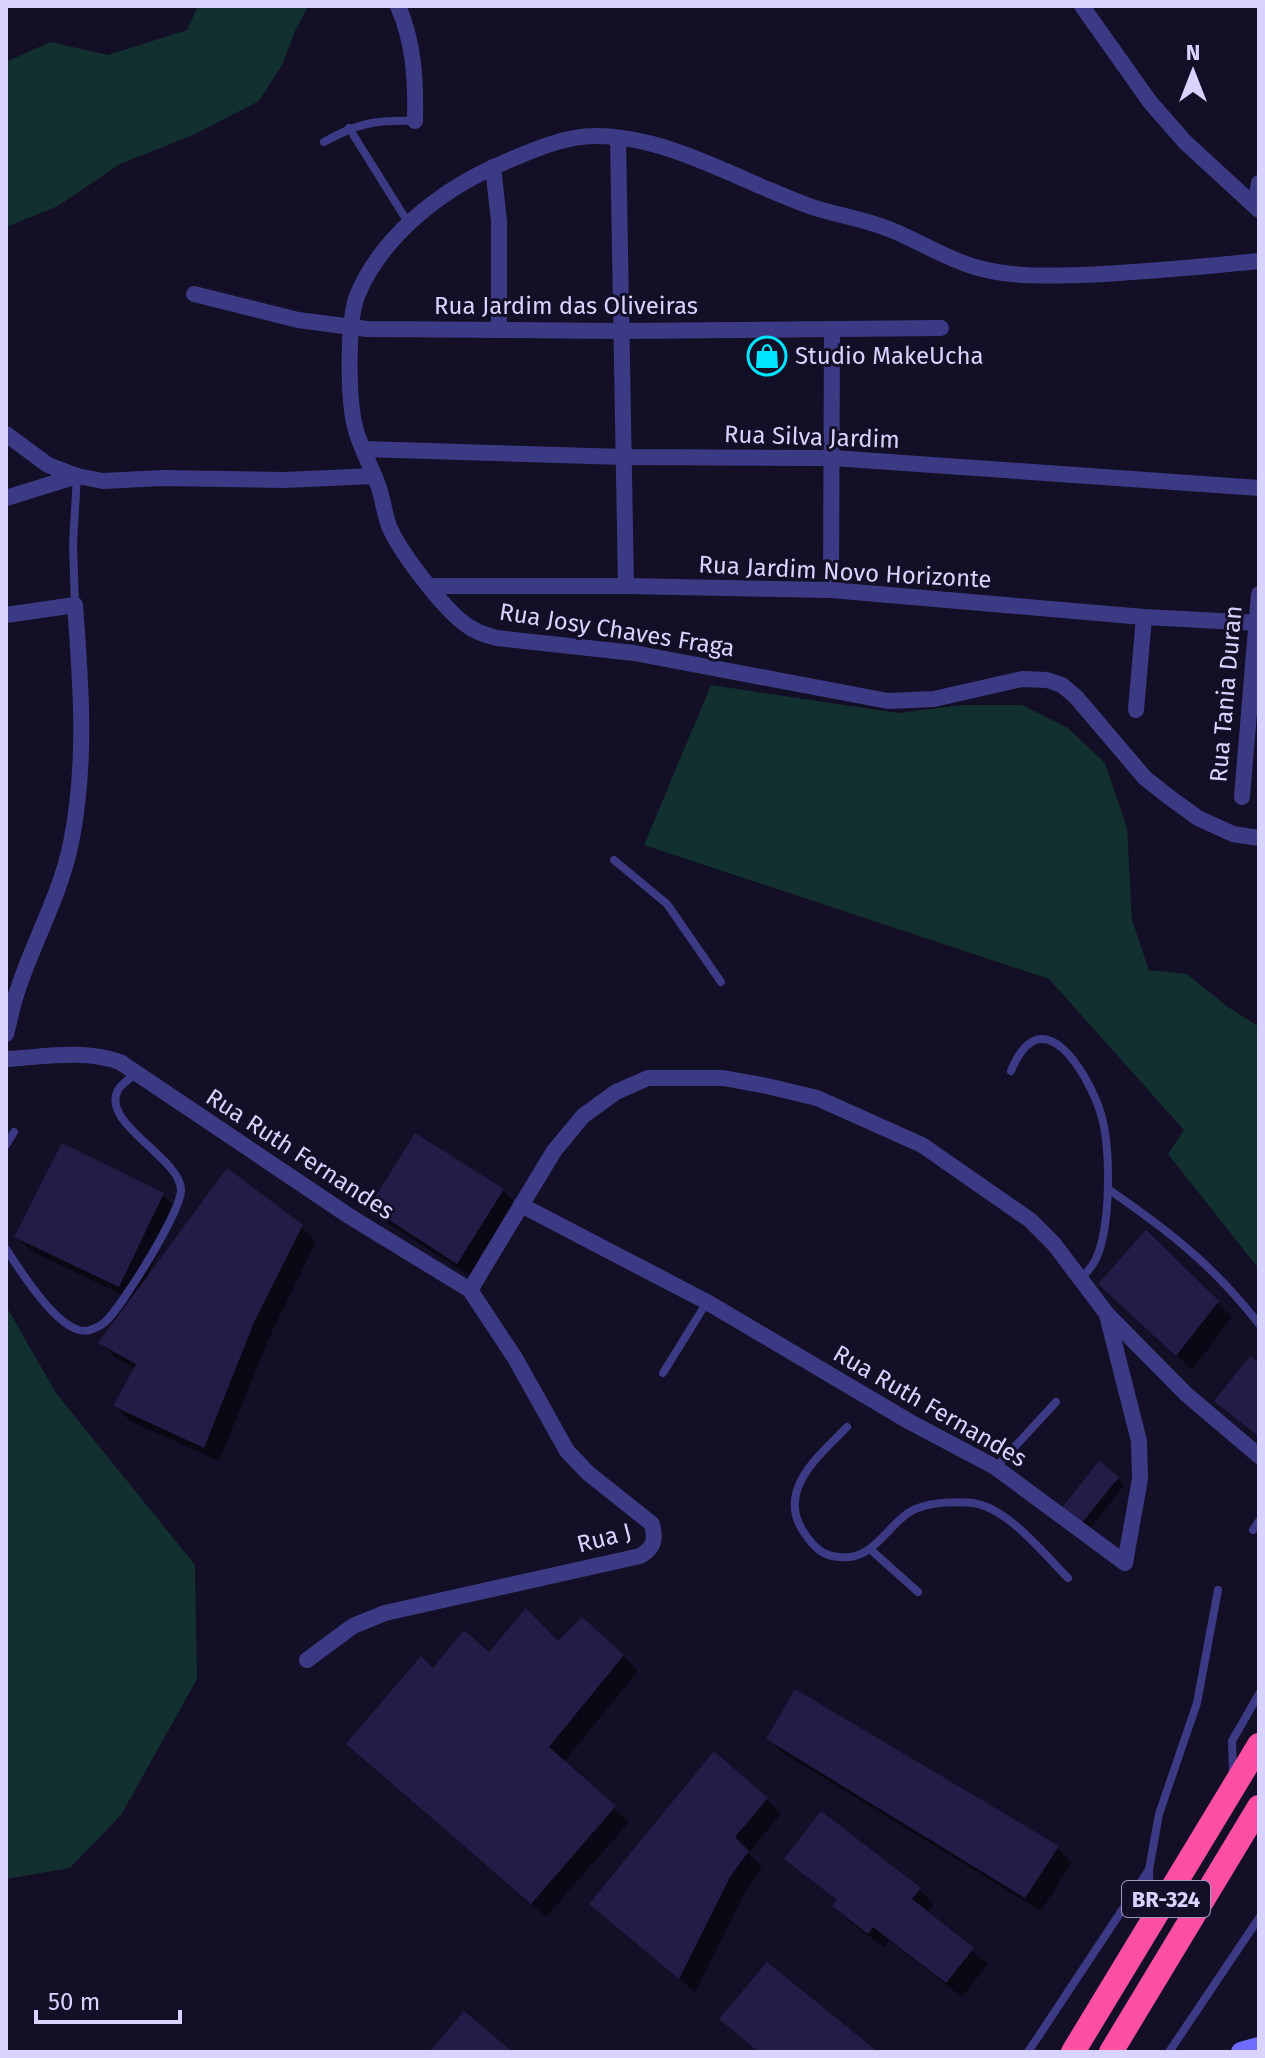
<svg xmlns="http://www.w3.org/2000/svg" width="1265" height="2058" viewBox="0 0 1265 2058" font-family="'Fira Sans',sans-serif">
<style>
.green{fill:#12302f}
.shadow{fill:#0007}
.building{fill:#241b47}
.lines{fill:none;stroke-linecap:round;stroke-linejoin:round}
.service{stroke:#3d3a85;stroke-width:8}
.minor{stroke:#3d3a85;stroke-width:16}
.secondary{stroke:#6f6bff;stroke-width:20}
.motorway{stroke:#ff4fa3;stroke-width:24}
.labels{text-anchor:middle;stroke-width:6;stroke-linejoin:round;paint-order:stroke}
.shield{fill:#130f26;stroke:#9e99be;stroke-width:2}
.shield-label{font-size:22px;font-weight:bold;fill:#d9d4ff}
.street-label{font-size:24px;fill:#d9d4ff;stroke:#130f26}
.poi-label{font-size:24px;fill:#d9d4ff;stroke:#130f26;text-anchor:start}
</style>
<rect width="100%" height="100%" fill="#130f26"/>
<g class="green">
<polygon points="198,6 308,6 295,31 282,65 259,101 191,136 120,164 58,206 6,227 6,62 50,42 108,55 187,30"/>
<polygon points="711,685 898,713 963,705 1022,705 1068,728 1105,763 1127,828 1132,920 1149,970 1187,974 1228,1007 1259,1027 1259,1269 1168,1154 1184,1130 1049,979 644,845"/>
<polygon points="6,1306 56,1393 195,1565 197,1679 121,1815 70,1868 6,1879"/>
</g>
<g class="shadow">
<polygon points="62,1145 163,1195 178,1210 144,1282 301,1227 316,1242 270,1336 219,1461 130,1421 115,1406 136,1369 116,1358 101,1343 133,1300 31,1251 16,1236"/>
<polygon points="503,1190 518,1205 473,1278 386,1222 371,1207"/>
<polygon points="1146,1233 1232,1317 1192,1370 1116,1299"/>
<polygon points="1259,1365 1259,1438 1216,1401"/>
<polygon points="1117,1478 1124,1485 1089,1530 1070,1515"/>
<polygon points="558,1644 623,1656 638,1671 564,1762 629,1822 546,1917 363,1759 433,1671 489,1655"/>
<polygon points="768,1738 1058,1848 1072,1863 1041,1911 783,1753"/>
<polygon points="766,1799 781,1814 748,1853 762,1867 745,1892 695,1992 591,1904"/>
<polygon points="787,1859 919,1889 934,1904 927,1913 988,1964 962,1997 889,1940 884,1947 849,1921 834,1906 838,1901"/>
</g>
<g class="building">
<polygon points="415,1133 504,1189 457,1264 369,1207"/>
<polygon points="62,1143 164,1193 119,1287 14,1237"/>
<polygon points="227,1168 303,1225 255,1320 204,1448 113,1406 136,1364 98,1343"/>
<polygon points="1146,1230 1219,1301 1176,1356 1098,1284"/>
<polygon points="1250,1356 1259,1363 1259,1437 1214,1401"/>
<polygon points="1099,1461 1119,1477 1081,1524 1061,1509"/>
<polygon points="526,1608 558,1641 582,1617 624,1655 549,1747 616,1806 531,1904 346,1744 421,1656 433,1668 464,1630 489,1652"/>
<polygon points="795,1689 1059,1846 1025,1898 766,1739"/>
<polygon points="714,1751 768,1798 735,1837 749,1851 730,1877 679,1979 589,1904"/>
<polygon points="821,1811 921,1888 912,1899 974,1948 946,1983 873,1927 868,1934 832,1906 837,1900 784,1859"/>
<polygon points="767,1962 878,2052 759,2052 719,2019"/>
<polygon points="464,2011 513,2052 429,2052"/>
</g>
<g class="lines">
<g class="service">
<polyline points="349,128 409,224"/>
<path d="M 324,142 C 357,123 376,120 414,121"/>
<polyline points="75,605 73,544 77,476"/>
<polyline points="614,860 667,904 721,982"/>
<path d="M 1011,1071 C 1042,995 1088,1073 1101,1114 C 1111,1149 1111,1226 1096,1259 C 1092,1267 1086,1273 1081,1279"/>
<polyline points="6,1145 14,1132"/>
<path d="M 1108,1189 C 1169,1231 1213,1265 1259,1324"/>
<path d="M 6,1249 C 20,1270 62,1339 90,1330 C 96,1328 102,1325 106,1321 C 122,1306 183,1209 181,1189 C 179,1157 100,1123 118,1090 C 121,1084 131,1078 136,1073"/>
<polyline points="663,1373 707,1302"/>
<path d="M 847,1427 C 820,1455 774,1491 805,1534 C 814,1547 822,1556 839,1557 C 872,1561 884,1530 908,1513 C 924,1502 954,1501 973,1503 C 1008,1508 1044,1554 1068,1578"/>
<polyline points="996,1467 1056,1402"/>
<polyline points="1253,1530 1259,1521"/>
<polyline points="871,1550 918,1592"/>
<polyline points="1233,1774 1232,1741 1259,1694"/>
<polyline points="1150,1911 1149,1870 1159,1814 1197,1703 1218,1590"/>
<polyline points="1028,2052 1148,1871"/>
<polyline points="1169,2052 1259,1918"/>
</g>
<g class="minor">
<path d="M 398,6 C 414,43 416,80 415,121"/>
<polyline points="1082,6 1150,102 1185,142 1259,210"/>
<polyline points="618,138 626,586"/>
<polyline points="493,167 499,221 499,330"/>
<polyline points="1255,206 1259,183"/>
<path d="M 1259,261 C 1199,267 1139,273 1079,275 C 1044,276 1009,277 975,267 C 944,258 916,239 886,228 C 862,219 837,215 812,207 C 797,202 782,195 767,189 C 713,166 656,136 595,136 C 562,136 526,153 496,166 C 440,191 381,237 357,296 C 347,323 348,399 355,427 C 360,447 371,466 378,485 C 383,498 384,513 389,526 C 399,551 443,608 465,624 C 475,632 485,635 497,638 L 634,653 L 888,701 L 934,699 L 1022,679 L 1047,680 L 1062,685 L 1076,697 L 1145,778 L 1169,797 L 1198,818 L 1233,834 L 1259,838"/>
<polyline points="194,294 298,320 367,329 622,331 941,328"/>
<polyline points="6,434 48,465 77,476 103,481 162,478 284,480 374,476"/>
<polyline points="363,449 624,457 833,458 1259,488"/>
<polyline points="6,498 77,476"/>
<polyline points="430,586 626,586 831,590 1144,617 1259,623"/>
<polyline points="831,590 832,329"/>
<path d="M 6,615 L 75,605 C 81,684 87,764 71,843 C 60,896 33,942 17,992 C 12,1006 10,1020 6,1034"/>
<polyline points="1136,710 1144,617"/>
<polyline points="1242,797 1259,594"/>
<path d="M 6,1059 C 44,1057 84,1049 120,1062 L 349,1216 L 470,1290 L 554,1151 L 583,1116 L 616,1092 L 648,1078 L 723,1078 L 767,1086 L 817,1098 L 922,1145 L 1030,1220 L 1054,1244 L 1107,1314 L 1186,1394 L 1259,1456"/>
<polyline points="521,1205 707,1302 910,1422 995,1467 1125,1563 1140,1479 1139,1441 1107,1315"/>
<path d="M 307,1660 L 353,1626 L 385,1613 L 640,1556 C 654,1548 656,1540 652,1524 L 588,1473 L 567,1451 L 515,1358 L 470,1290"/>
</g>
<polyline class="secondary" points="1241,2052 1259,2047"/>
<g class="motorway">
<polyline points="1073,2052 1259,1745"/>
<polyline points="1111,2052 1259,1807"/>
</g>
</g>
<defs>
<symbol id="shop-ring" viewBox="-11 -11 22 22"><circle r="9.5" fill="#130f26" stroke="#00e5ff" stroke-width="1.5"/><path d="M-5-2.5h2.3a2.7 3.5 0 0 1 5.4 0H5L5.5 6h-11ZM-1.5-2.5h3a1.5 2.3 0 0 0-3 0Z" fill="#00e5ff"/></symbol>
</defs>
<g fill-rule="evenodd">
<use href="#shop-ring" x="745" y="334" width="44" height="44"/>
</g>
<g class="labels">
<rect class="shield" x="1122" y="1881" width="88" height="36" rx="6"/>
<g class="shield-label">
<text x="1166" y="1907">BR-324</text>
</g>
<g class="street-label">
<text x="566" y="314">Rua Jardim das Oliveiras</text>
<text transform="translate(812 437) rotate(2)" y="8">Rua Silva Jardim</text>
<text transform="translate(845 572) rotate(3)" y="8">Rua Jardim Novo Horizonte</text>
<text transform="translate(617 630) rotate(9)" y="8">Rua Josy Chaves Fraga</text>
<text transform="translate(1226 694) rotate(-85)" y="8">Rua Tania Duran</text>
<text transform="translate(300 1154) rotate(33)" y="8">Rua Ruth Fernandes</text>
<text transform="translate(930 1406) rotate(30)" y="8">Rua Ruth Fernandes</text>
<text transform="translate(604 1538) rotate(-15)" y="8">Rua J</text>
</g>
<g class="poi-label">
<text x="795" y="364">Studio MakeUcha</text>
</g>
</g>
<rect width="1265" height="2058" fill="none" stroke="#d9d4ff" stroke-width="16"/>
<g transform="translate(1193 72)" stroke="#130f26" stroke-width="6" paint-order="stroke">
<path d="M0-6L14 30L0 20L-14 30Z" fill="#d9d4ff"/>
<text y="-12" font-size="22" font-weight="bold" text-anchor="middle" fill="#d9d4ff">N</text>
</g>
<path d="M36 2010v12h144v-12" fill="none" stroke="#d9d4ff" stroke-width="4"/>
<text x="48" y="2010" font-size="24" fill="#d9d4ff" stroke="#130f26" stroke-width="6" paint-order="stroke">50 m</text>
</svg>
